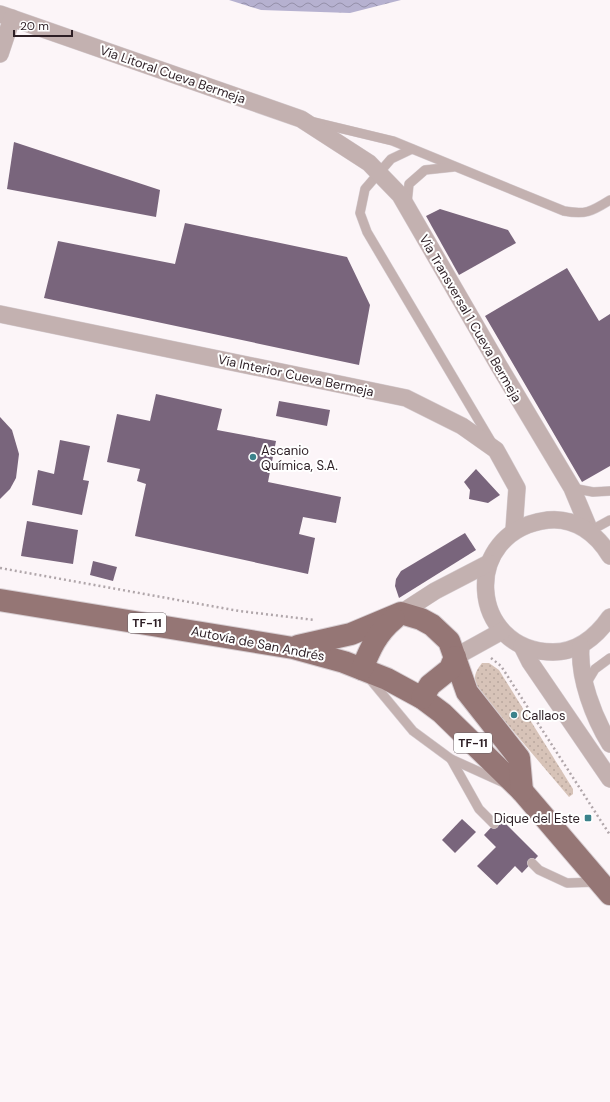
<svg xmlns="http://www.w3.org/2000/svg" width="610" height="1102" viewBox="0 0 610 1102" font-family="'DM Sans',sans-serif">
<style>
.grass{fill:url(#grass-dots)}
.water{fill:url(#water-waves)}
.building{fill:#79657c}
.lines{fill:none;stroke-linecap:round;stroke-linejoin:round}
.lane-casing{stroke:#d7ced2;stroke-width:10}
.street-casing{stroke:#d7ced2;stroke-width:18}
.primary-casing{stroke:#d7ced2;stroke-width:24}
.path{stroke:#b0a6aa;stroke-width:2.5;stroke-dasharray:2 3;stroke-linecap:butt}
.lane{stroke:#c3b1b0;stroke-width:9}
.street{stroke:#c3b1b0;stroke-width:17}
.primary{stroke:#957675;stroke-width:22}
.poi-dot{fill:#3b828b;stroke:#fff;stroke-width:1.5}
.labels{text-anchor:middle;stroke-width:4;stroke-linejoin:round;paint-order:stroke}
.shield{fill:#fff;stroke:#6c6266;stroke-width:1}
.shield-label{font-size:12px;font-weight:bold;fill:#2d1f25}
.street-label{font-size:13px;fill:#2d1f25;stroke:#fff}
.poi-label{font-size:13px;fill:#2d1f25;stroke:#fff;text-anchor:start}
</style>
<defs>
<pattern id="grass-dots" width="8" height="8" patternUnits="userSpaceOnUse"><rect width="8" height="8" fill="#d7c3b8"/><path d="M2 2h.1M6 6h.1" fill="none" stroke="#b9a79e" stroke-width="1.8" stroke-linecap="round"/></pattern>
<pattern id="water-waves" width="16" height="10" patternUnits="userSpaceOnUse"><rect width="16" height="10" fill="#b6b1d0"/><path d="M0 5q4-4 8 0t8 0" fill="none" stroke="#948fa9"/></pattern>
</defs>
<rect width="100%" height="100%" fill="#fcf5f8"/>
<path class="grass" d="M 482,663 L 489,663 L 499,670 L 573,789 L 573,794 L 569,797 L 480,692 C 473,680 473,674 482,663 Z"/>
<polygon class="water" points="229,0 401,0 350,13 261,10"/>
<g class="building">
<polygon points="14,142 160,190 156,217 7,189"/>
<polygon points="440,209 508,230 516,243 459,275 426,216"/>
<polygon points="185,223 347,257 370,305 359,365 44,298 58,241 175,264"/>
<polygon points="567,268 599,321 610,314 610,466 582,482 485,316"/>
<polygon points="156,394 222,409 217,430 276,441 268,482 341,497 336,523 303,517 299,534 315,538 308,574 135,536 146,484 137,481 140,469 107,462 117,414 150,421"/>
<polygon points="279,401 330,410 327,426 276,416"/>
<polygon points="0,417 12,430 19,454 16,478 10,489 0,499"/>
<polygon points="60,440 90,446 83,480 89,481 82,515 32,505 38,470 54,474"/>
<polygon points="476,469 500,495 488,503 469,499 470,490 464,482"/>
<polygon points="27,521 78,530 73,564 21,556"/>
<polygon points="465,533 476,550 399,598 395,586 396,579 401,571"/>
<polygon points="93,561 117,567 113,581 90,575"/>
<polygon points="500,818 538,856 522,873 515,866 497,885 477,866 496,847 484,835"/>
<polygon points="462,819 476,832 455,853 442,840"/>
</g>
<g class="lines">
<defs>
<g id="lane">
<path d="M 314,122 L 393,141 L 564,211 C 585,215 591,212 610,200"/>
<polyline points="412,149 391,159 365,189 360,213 367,232 492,443"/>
<polyline points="407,203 409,184 425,170 453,167"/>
<polyline points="572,488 593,492 610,491"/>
<polyline points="590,531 610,520"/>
<polyline points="369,678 413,731 451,759 504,783"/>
<polyline points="586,684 595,669 610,658"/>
<polyline points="451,759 479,809 494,824"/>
<polyline points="532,863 539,870 567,883 597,882"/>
</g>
<g id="street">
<polyline points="0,14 301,119 369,163 400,195 499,366 572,488 590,531"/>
<polyline points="0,54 12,18"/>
<polyline points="0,314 406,398 462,426 496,450 517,488 514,530"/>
<path d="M 610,556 C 597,534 575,517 548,520 C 459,531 469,652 553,652 C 578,652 596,637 610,617"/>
<polyline points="401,613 435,591 489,563"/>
<polyline points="522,646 530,662 610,779"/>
<path d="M 581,646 C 578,677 594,718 610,744"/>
<polyline points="455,657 502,631"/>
</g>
<g id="primary">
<polyline points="0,600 293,648 344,662 387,679 422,698 442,713 522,791 610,894"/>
<polyline points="298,646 351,634 401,613 421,619 432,625 449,641 467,692 519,758 522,791"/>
<path d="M 362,669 C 370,649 377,633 394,619"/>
<polyline points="422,698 430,685 450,669 455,657"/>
</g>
</defs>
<use href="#lane" class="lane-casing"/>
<use href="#street" class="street-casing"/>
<use href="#primary" class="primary-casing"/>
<g class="path">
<polyline points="0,568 239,611 315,620"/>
<polyline points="491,658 501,666 610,835"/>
</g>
<use href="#lane" class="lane"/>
<use href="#street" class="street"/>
<use href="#primary" class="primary"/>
</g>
<g class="poi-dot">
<circle cx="253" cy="457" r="4"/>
<circle cx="514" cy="715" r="4"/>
<rect x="584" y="814" width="8" height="8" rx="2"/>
</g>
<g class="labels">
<g class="shield">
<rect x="128" y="613" width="38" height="20" rx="3"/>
<rect x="454" y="733" width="38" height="20" rx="3"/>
</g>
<g class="shield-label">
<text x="147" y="627">TF-11</text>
<text x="473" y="747">TF-11</text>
</g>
<g class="street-label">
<text transform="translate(173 74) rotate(19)" y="5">Vía Litoral Cueva Bermeja</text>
<text transform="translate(471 318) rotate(60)" y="5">Vía Transversal 1 Cueva Bermeja</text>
<text transform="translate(296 375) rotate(12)" y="5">Vía Interior Cueva Bermeja</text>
<text transform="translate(258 643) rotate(11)" y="5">Autovía de San Andrés</text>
</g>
<g class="poi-label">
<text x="261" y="455">Ascanio<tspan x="261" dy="15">Química, S.A.</tspan></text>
<text x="522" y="720">Callaos</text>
<text x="580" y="823" text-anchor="end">Dique del Este</text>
</g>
</g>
<path d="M14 30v6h58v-6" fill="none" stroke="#2d1f25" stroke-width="2"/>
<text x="20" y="30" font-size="12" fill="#2d1f25" stroke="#ffffff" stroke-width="3" paint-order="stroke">20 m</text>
</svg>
